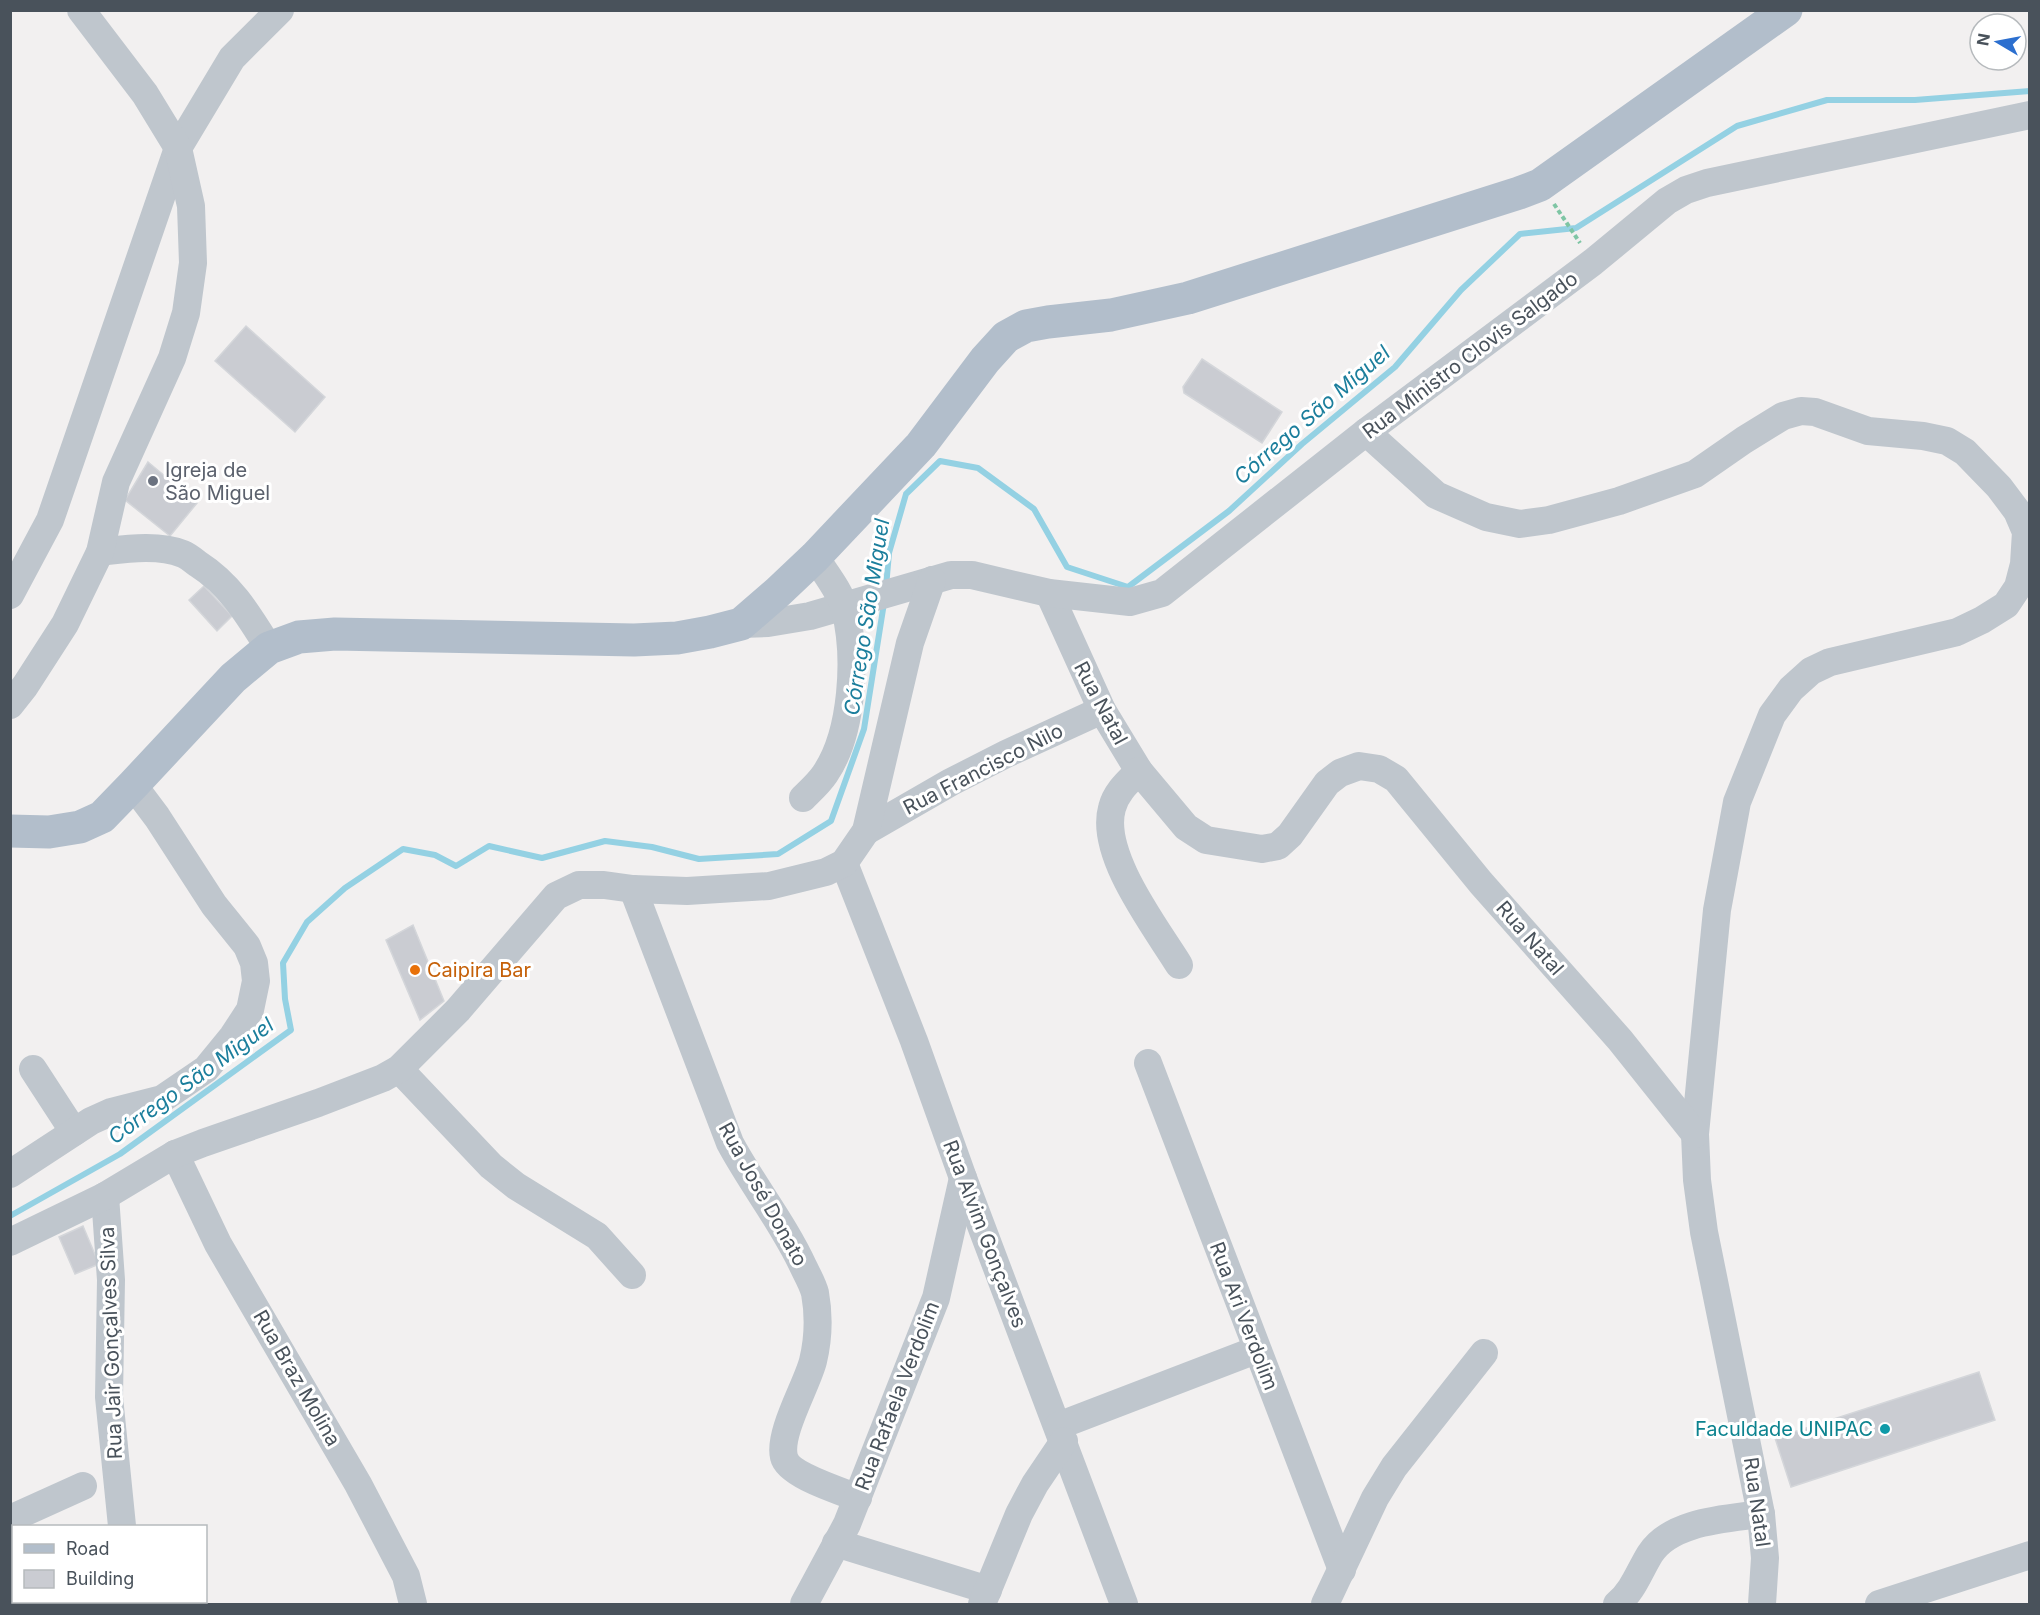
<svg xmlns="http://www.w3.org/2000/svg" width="2040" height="1615" viewBox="0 0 2040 1615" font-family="Inter,sans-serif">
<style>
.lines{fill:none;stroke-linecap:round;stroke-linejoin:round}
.stream{stroke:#94d1e3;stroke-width:6}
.building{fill:#caccd2;stroke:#d4d6da;stroke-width:1.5}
.path{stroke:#7ec5a4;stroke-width:4;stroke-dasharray:4.5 3;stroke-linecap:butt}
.minor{stroke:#bfc6cd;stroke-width:28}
.major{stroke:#b2becb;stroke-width:33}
.worship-dot{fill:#6b7280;stroke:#fff;stroke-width:2}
.food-dot{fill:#e8710a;stroke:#fff;stroke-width:2}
.culture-dot{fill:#0f9aa8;stroke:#fff;stroke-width:2}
.labels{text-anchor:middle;stroke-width:6;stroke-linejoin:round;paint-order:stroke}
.street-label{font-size:20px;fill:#49525b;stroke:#fff}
.worship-label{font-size:20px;fill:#5b616d;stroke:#fff;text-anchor:start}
.food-label{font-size:20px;fill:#c56008;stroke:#fff;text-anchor:start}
.culture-label{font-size:20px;fill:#0d838f;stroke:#fff;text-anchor:end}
.water-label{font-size:21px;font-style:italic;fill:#1b7e9c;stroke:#fff}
</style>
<rect width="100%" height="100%" fill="#f2f0f0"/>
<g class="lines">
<g class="stream">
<polyline points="886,587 889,553 906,494 940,461 978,468 1034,509 1067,567 1128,587 1229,511 1302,444 1395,367 1461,290 1520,234 1576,228 1737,126 1827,100 1915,100 2030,91"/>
<polyline points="10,1216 120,1154 291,1030 285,999 283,963 307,922 345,888 403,849 435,855 456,866 489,846 542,858 605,841 652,847 699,859 778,854 831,821 864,729 884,603"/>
</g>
</g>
<g class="building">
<polygon points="246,326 325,397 295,432 215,361"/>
<polygon points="1202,359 1282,412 1262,443 1184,393 1183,387"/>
<polygon points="148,462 197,503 170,536 125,500"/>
<polygon points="204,586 232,616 217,631 189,600"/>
<polygon points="413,925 444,1001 420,1020 386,940"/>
<polygon points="83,1226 99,1264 75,1274 59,1237"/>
<polygon points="1979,1372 1995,1420 1791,1487 1775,1438"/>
</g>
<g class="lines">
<polyline class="path" points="1554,204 1580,243"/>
<g class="minor">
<polyline points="1366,432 1436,495 1486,517 1520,524 1549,520 1619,501 1695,474 1744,440 1783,416 1801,411 1815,412 1868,431 1923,436 1947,441 1965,452 1999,487 2017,511 2026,532 2024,564 2018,587 2006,605 1982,620 1957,632 1830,662 1811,671 1791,689 1772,715 1737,802 1717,910 1695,1134 1697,1180 1704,1232 1761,1514 1765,1558 1762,1604"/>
<path d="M 100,552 C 126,549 158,544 183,554 C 188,556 194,561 198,564 C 231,585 249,616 269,648"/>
<polyline points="1049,593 1102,710 1139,771 1186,827 1206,840 1262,849 1278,846 1290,835 1327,783 1340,773 1359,766 1379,769 1396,779 1481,883 1620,1040 1695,1134"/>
<polyline points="10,595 50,520 178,148 232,58 280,10"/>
<polyline points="741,624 768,623 810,616 951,575 972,575 1049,593 1130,602 1162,593 1366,432 1593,262 1667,201 1686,190 1707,183 2030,115"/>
<polyline points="10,705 25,686 65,624 100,552 116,482 172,358 186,313 193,263 191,206 178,148 145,94 81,10"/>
<path d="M 1139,771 C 1128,782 1116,792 1112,808 C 1099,854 1155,926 1179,965"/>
<path d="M 803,798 C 810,791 819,783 825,774 C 853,733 857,656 845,609 C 840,591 825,573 815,557"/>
<polyline points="866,831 951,782 1006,754 1102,710"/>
<polyline points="844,863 914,1041 963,1178 1124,1604"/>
<path d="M 633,889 L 730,1143 C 753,1186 784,1224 804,1268 C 808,1276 813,1285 815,1293 C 819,1315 818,1340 813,1361 C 807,1385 778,1433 784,1457 C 788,1475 841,1491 858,1498"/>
<polyline points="1148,1063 1342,1570"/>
<polyline points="33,1069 74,1132"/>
<polyline points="399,1069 491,1166 516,1186 597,1236 632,1275"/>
<polyline points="175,1154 218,1244 358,1484 406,1576 413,1604"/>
<polyline points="10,1174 91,1121 111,1112 162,1099 206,1069 233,1036 250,1010 256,981 254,963 247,946 214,905 157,817 133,785"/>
<polyline points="105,1196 111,1280 109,1397 122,1526"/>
<polyline points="10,1242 105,1196 175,1154 203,1143 318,1103 383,1078 399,1069 458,1010 556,896 579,885 604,885 633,889 687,891 769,886 826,872 844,863 866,831 910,643 932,580"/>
<polyline points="1058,1426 1256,1350"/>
<polyline points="10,1519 83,1486"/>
<polyline points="836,1543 988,1590"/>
<polyline points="129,1602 129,1604"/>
<polyline points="804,1604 847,1524 936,1298 963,1178"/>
<polyline points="982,1604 1019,1514 1035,1484 1064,1441"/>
<polyline points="1325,1604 1375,1498 1394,1467 1484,1353"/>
<path d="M 1617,1604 C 1633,1591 1639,1572 1650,1554 C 1671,1521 1726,1519 1761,1514"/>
<polyline points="1879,1604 2030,1555"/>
</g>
<polyline class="major" points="10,831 49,832 80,827 102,817 133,785 233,678 269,648 299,637 335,634 634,640 677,638 710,632 741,624 778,592 815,557 921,445 985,360 1006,337 1026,326 1048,322 1111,315 1188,298 1519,193 1540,185 1786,10"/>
</g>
<circle class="worship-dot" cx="153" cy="481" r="6"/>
<circle class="food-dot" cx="415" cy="970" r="6"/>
<circle class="culture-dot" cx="1885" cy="1429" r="6"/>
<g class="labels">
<g class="street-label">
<text transform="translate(1470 355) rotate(-37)" y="7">Rua Ministro Clovis Salgado</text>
<text transform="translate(1101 703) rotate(62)" y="7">Rua Natal</text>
<text transform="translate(983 769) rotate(-27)" y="7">Rua Francisco Nilo</text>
<text transform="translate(1530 938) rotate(49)" y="7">Rua Natal</text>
<text transform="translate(763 1194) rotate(61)" y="7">Rua José Donato</text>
<text transform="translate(985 1234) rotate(69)" y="7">Rua Alvim Gonçalves</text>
<text transform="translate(1244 1316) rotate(69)" y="7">Rua Ari Verdolim</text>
<text transform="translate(111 1343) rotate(-92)" y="7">Rua Jair Gonçalves Silva</text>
<text transform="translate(297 1378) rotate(60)" y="7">Rua Braz Molina</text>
<text transform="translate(897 1396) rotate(-69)" y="7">Rua Rafaela Verdolim</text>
<text transform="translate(1757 1502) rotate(82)" y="7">Rua Natal</text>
</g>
<g class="worship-label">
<text x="165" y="477">Igreja de<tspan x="165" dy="23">São Miguel</tspan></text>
</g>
<g class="food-label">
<text x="427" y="977">Caipira Bar</text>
</g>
<g class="culture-label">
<text x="1873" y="1436">Faculdade UNIPAC</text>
</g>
<g class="water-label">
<text transform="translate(1312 415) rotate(-41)" y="7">Córrego São Miguel</text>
<text transform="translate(867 617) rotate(-81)" y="7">Córrego São Miguel</text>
<text transform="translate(191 1081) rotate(-36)" y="7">Córrego São Miguel</text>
</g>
</g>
<rect width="2040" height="1615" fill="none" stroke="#49525b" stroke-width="24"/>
<rect x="12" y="1525" width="195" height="78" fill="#ffffff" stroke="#b6babd" stroke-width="1.5"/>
<rect x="24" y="1544" width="30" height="9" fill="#b2becb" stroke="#b6babd" stroke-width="1.5"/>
<text x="66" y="1555" font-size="18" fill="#49525b">Road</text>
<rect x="24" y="1570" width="30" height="18" fill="#caccd2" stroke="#b6babd" stroke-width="1.5"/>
<text x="66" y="1585" font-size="18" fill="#49525b">Building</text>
<g transform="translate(1998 42) rotate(280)"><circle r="28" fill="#ffffff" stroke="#b6babd" stroke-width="1.5"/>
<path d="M0-4.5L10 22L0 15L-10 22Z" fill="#2c6fcf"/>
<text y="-9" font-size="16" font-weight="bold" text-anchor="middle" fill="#49525b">N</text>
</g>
</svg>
